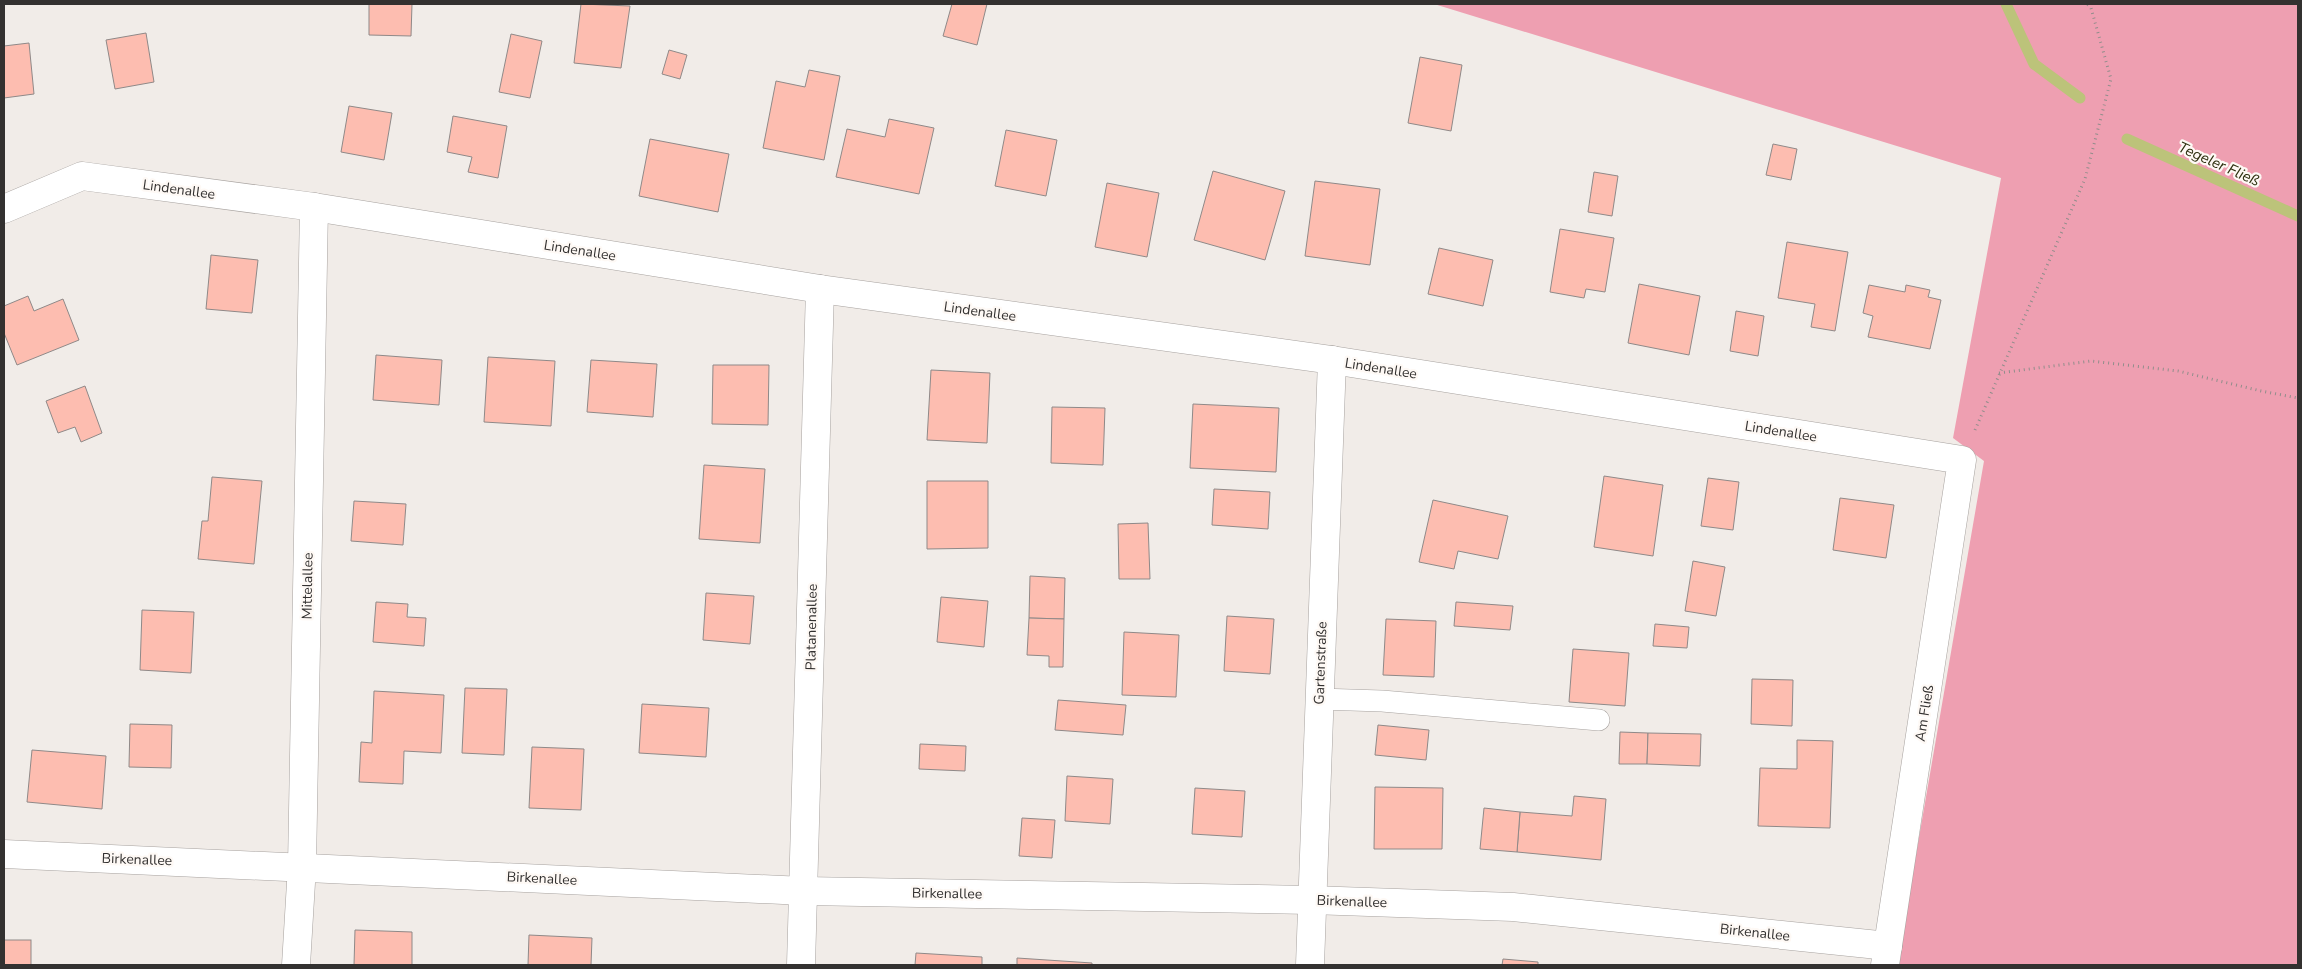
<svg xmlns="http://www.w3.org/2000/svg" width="2302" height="969" viewBox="0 0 2302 969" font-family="'Nunito Sans',sans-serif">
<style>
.forest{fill:#ee9fb1}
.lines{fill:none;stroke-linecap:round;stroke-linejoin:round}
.stream{stroke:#bcc37a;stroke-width:11}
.building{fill:#fdbdb0;stroke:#8f8988}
.service-casing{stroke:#a7a29f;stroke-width:22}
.minor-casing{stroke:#a7a29f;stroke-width:29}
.path{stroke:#918d8b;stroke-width:3;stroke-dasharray:1 4;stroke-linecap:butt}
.service{stroke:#fff;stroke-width:21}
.minor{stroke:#fff;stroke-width:28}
.labels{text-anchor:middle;stroke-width:4.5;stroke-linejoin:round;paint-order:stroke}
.street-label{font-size:14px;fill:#333130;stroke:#fef9f5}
.water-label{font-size:15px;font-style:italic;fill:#2e3010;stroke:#fef9f5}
</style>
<rect width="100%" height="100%" fill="#f1ece8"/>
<polygon class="forest" points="1434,4 2298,4 2298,965 1897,965 1984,461 1953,438 2001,178"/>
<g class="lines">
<g class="stream">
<polyline points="2006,4 2034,64 2080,98"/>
<polyline points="2127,139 2298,216"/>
</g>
</g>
<g class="building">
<polygon points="369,4 412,4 411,36 369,35"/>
<polygon points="581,4 630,6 621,68 574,63"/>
<polygon points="952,4 987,4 977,45 943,36"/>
<polygon points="146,33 154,82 115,89 106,40"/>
<polygon points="511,34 542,41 530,98 499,92"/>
<polygon points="29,43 34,94 4,98 4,46"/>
<polygon points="669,50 687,55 680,79 662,74"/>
<polygon points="1420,57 1462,65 1451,131 1408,123"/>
<polygon points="809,70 840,76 824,160 763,148 776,81 805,87"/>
<polygon points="349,106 392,113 384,160 341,152"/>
<polygon points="453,116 507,126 498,178 468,172 472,157 447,152"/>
<polygon points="889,119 934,128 919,194 836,177 847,129 885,137"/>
<polygon points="1006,130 1057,140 1046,196 995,186"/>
<polygon points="650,139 729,154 718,212 639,196"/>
<polygon points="1773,144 1797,149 1791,180 1766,175"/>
<polygon points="1213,171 1285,191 1265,260 1194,240"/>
<polygon points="1594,172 1618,176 1612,216 1588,212"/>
<polygon points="1315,181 1380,189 1370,265 1305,256"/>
<polygon points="1107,183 1159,193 1147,257 1095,247"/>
<polygon points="1560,229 1614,238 1605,292 1586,289 1584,298 1550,292"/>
<polygon points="1787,242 1848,252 1835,331 1811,327 1815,304 1778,298"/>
<polygon points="1439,248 1493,260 1483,306 1428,294"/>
<polygon points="211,255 258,260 252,313 206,309"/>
<polygon points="1639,284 1700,296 1689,355 1628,343"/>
<polygon points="1869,285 1905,292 1906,285 1930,290 1928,297 1941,300 1930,349 1868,337 1873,316 1863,313"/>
<polygon points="28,296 34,311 63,299 79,340 17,365 4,333 4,306"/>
<polygon points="1736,311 1764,316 1758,356 1730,351"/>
<polygon points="376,355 442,360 439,405 373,400"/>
<polygon points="488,357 555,361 551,426 484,422"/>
<polygon points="591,360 657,364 653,417 587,412"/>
<polygon points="713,365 769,365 768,425 712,424"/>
<polygon points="931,370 990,373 987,443 927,440"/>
<polygon points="85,386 102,433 81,442 75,427 58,433 46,401"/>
<polygon points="1193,404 1279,408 1276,472 1190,468"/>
<polygon points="1052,407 1105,408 1103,465 1051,463"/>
<polygon points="704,465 765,469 760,543 699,539"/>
<polygon points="1604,476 1663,485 1653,556 1594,547"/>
<polygon points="212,477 262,481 254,564 198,559 202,521 208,521"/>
<polygon points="1708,478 1739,482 1733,530 1701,526"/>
<polygon points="927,481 988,481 988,548 927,549"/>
<polygon points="1214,489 1270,492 1268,529 1212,525"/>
<polygon points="1840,498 1894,505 1886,558 1833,550"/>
<polygon points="1433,500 1508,516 1498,559 1458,551 1454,569 1419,562"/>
<polygon points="354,501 406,504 403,545 351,541"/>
<polygon points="1148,523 1150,579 1119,579 1118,524"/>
<polygon points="1693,561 1725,567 1716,616 1685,611"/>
<polygon points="1030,576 1065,578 1064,619 1029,618"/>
<polygon points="706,593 754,596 750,644 703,640"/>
<polygon points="941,597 988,601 984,647 937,642"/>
<polygon points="376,602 408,604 407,617 426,618 424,646 373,642"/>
<polygon points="1456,602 1513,606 1510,630 1454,626"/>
<polygon points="142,610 194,612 191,673 140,670"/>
<polygon points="1227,616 1274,619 1270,674 1224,671"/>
<polygon points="1029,618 1064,619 1063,667 1049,667 1049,656 1027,655"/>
<polygon points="1386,619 1436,621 1434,677 1383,675"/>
<polygon points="1655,624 1689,627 1687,648 1653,646"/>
<polygon points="1124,632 1179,635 1176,697 1122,695"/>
<polygon points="1573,649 1629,653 1625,706 1569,702"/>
<polygon points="1752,679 1793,680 1792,726 1751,724"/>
<polygon points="465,688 507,689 504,755 462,753"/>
<polygon points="374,691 444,695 441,753 404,751 403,784 359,782 361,742 372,743"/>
<polygon points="1058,700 1126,705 1123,735 1055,730"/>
<polygon points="642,704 709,708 706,757 639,753"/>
<polygon points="130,724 172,725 171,768 129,767"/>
<polygon points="1378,725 1429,730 1426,760 1375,755"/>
<polygon points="1620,732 1648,733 1647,764 1619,764"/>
<polygon points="1648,733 1701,734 1700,766 1647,764"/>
<polygon points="1797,740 1833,741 1830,828 1758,826 1760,768 1797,769"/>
<polygon points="920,744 966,746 965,771 919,769"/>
<polygon points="532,747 584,749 581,810 529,808"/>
<polygon points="32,750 106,756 102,809 27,802"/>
<polygon points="1067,776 1113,779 1110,824 1065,821"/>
<polygon points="1375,787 1443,788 1442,849 1374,849"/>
<polygon points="1195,788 1245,791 1242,837 1192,834"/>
<polygon points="1574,796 1606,799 1601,860 1517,852 1520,812 1572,816"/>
<polygon points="1484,808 1520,812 1517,852 1480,849"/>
<polygon points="1022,818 1055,820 1052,858 1019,856"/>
<polygon points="355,930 412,932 412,965 354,965"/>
<polygon points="529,935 592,938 591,965 528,965"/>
<rect x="4" y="940" width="27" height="25"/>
<polygon points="916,953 982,957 982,965 915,965"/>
<polygon points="1017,958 1092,963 1092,965 1017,965"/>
<polygon points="1503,959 1538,962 1538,965 1502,965"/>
</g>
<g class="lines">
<defs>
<polyline id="service" points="1319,699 1382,701 1599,720"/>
<g id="minor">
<polyline points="4,209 82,176 314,207 820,289 1332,360 1962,460 1885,965"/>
<polyline points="4,854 804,891 1311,900 1513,907 1888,946"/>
<polyline points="296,965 302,866 314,207"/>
<polyline points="801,965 820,289"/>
<polyline points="1310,965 1332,360"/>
</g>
</defs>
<use href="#service" class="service-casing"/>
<use href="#minor" class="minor-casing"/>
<g class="path">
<polyline points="1999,373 2091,361 2178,371 2261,391 2298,398"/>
<polyline points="1975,430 2085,179 2111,79 2091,8 2087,4"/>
</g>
<use href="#service" class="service"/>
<use href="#minor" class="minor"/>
</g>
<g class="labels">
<g class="street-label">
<text transform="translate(179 189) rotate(8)" y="5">Lindenallee</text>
<text transform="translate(580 250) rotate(9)" y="5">Lindenallee</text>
<text transform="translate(980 311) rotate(8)" y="5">Lindenallee</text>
<text transform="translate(1381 368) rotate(9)" y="5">Lindenallee</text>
<text transform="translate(1781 431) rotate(9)" y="5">Lindenallee</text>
<text transform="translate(307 586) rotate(-89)" y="5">Mittelallee</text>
<text transform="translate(811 627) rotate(-89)" y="5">Platanenallee</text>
<text transform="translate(1320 663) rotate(-88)" y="5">Gartenstraße</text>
<text transform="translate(1924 713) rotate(-81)" y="5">Am Fließ</text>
<text transform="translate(137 859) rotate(2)" y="5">Birkenallee</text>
<text transform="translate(542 878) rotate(3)" y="5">Birkenallee</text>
<text transform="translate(947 893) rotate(1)" y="5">Birkenallee</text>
<text transform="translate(1352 901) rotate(2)" y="5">Birkenallee</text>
<text transform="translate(1755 932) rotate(6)" y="5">Birkenallee</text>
</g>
<g class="water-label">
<text transform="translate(2219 164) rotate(24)" y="5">Tegeler Fließ</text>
</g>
</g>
<rect width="2302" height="969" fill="none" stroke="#333130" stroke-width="10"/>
</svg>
